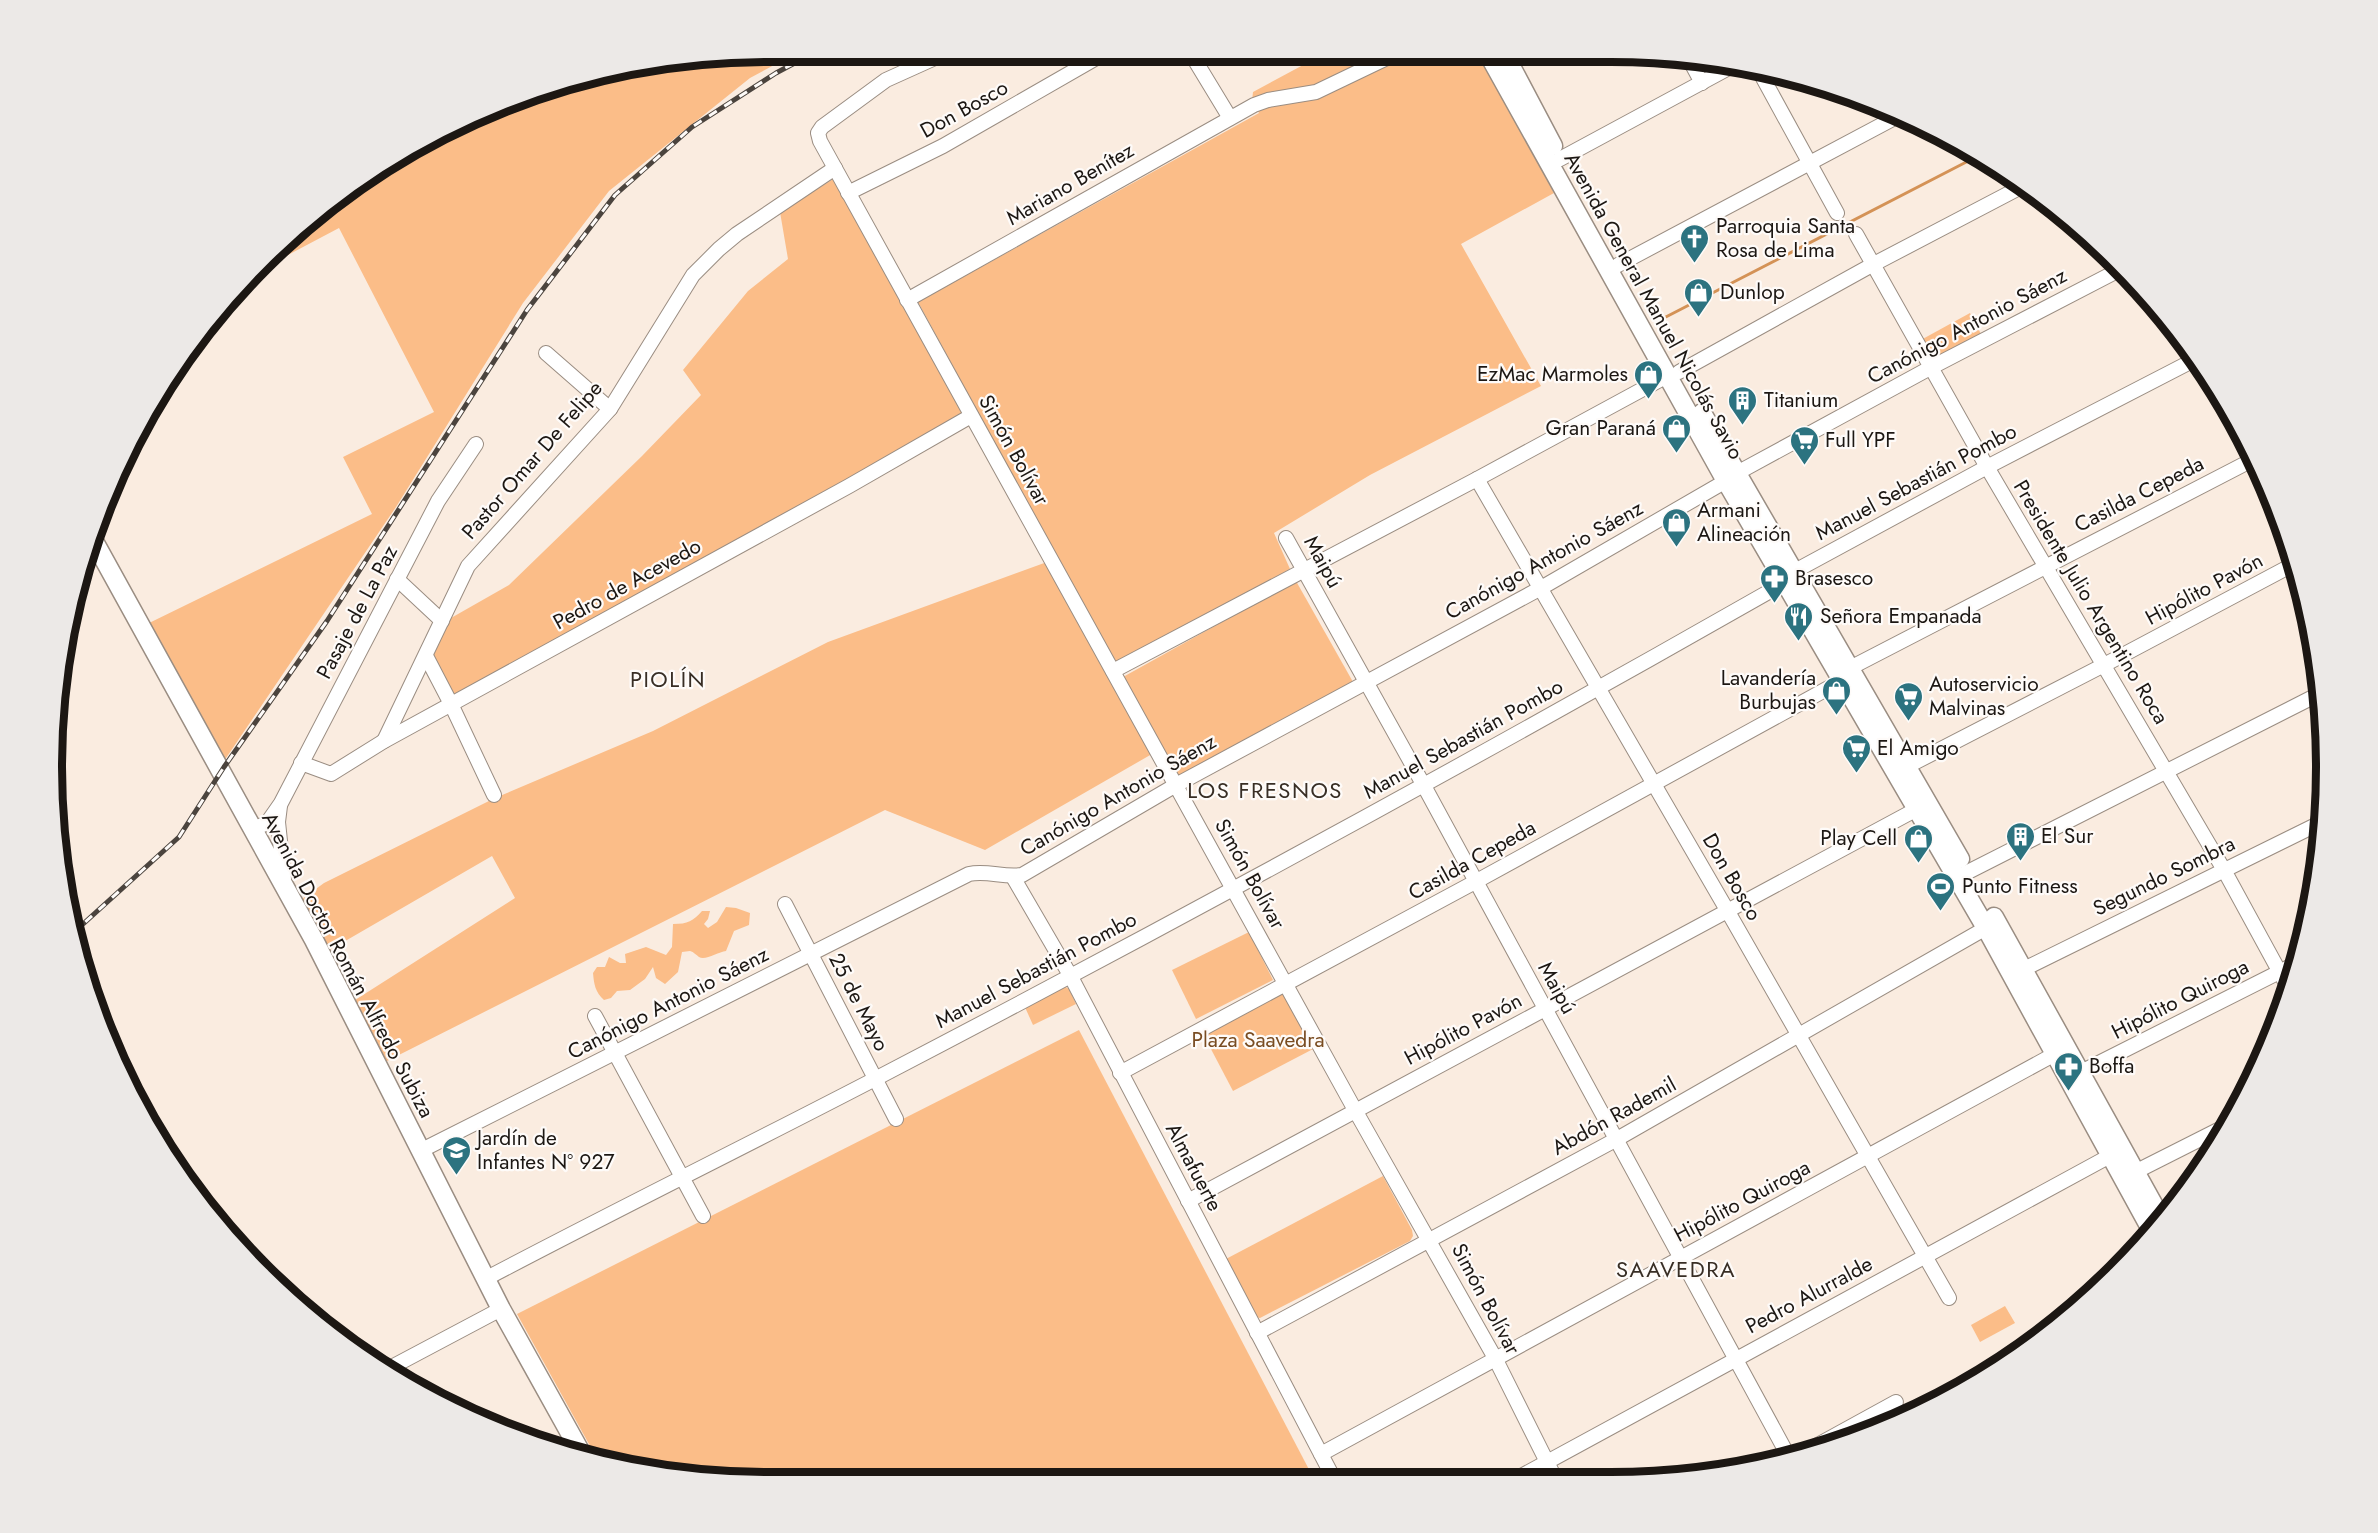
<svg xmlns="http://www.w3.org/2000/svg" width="2378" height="1533" viewBox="0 0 2378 1533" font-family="Jost,sans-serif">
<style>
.green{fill:#fbbd88}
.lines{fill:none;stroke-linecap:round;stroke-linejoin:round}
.stream{stroke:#d49256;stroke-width:3}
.minor-casing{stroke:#9a8d82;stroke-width:16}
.major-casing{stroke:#9a8d82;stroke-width:21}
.minor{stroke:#fff;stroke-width:14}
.major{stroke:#fff;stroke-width:18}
.rail-casing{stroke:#4b443e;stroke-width:5}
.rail{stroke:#fefbf9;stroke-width:3;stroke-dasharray:9;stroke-linecap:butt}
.labels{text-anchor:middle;stroke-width:4.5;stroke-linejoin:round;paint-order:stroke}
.street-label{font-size:21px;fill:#1c1713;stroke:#fefbf9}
.poi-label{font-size:21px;fill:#1c1713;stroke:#fefbf9;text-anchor:start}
.park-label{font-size:21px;fill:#794c21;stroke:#fefbf9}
.neighbourhood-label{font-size:22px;letter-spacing:1.5px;fill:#382e25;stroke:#fefbf9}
.rim{fill:none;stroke:#1c1713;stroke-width:8}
</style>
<rect width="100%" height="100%" fill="#faece0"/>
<g class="green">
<polygon points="673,57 789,57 750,78 609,191 523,303 396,507 222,764 145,625 372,514 343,457 434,412 339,228 252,274 294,229 369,172 537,89"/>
<polygon points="1318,57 1479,57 1495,83 1554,193 1461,244 1541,386 1370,475 1274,533 1290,569 1115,665 918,302 1259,113 1252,101 1253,92"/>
<polygon points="1695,57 1724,62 1711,69 1704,68"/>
<polygon points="835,178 964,413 801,507 453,697 432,656 451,618 509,585 642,456 701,395 683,370 748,291 788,259 780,212"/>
<polygon points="1970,313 1982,336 1932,364 1919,341"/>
<polygon points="1047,562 1152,754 985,850 885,810 381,1064 352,1002 515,898 492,856 328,951 301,900 324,883 495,798 653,731 828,642"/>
<polygon points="1296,581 1353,682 1177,777 1123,677"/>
<path d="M 726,907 L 736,908 L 750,913 L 749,925 L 734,931 L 726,951 C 718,952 705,961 699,957 C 696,955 694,952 690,951 L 682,952 L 678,972 L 665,984 L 656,978 L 653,967 L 645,979 L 630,990 L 617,991 L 611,998 L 604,1000 C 595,992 594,984 593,973 L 597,967 L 605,967 L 609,957 L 620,963 L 626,963 L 625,954 L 646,947 L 666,955 L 672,947 L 673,924 C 688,924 693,921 702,911 L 710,911 L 708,919 L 704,924 L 708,928 L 717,922 Z"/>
<polygon points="1249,932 1273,980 1196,1019 1172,970"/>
<polygon points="1064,986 1069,989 1076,1004 1033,1025 1024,1005"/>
<polygon points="1284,990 1315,1048 1233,1091 1202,1032"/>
<polygon points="1079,1030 1314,1479 673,1476 595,1455 517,1314"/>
<polygon points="1383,1176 1412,1230 1413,1236 1410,1241 1260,1318 1256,1317 1224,1260"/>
<polygon points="2005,1306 2015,1323 1980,1342 1971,1325"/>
</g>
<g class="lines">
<polyline class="stream" points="1660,320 1976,157"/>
<defs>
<g id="minor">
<polyline points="937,57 886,80 822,127 818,133 820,141 1355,1110 1495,1358 1556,1480"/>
<polyline points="1193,57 1230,118"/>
<polyline points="1688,57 1702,83"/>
<polyline points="1758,69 1837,213"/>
<polyline points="1560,159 1736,64"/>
<polyline points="848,193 943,146 1098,57"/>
<polyline points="1856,234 1987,467 2224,870 2290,991"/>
<polyline points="1618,265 1902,114"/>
<polyline points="907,300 1254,105 1268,100 1316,92 1389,57"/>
<polyline points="546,353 610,409"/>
<polyline points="1679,372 1872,265 2021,187"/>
<polyline points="2213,385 2261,470"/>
<polyline points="1737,473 1930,368 2121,269"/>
<polyline points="1477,479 1727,910 1949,1298"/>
<polyline points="1286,538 1423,784 1790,1459"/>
<polyline points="397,579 442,621"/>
<polyline points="426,656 451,704 494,795"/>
<polyline points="1850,668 2256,458"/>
<polyline points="1113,671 1477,479 1667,376"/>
<polyline points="384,741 468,566 610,409 693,275 719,249 737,234 835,168"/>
<polyline points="301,763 331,774 384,741 849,486 971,416"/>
<polyline points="1908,766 2104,665 2296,563"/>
<polyline points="280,806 278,822 284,879"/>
<polyline points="253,829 267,823 281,803 438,501 476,444"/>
<polyline points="1013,877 1070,975 1334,1479"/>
<polyline points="1956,878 2321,693"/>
<polyline points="785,904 896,1119"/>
<polyline points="2024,969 2322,822"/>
<polyline points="595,1016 703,1216"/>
<polyline points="2081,1072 2297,963"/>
<polyline points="1120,1073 1475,882 1843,680"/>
<path d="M 420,1151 L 969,874 C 987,870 1004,878 1022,875 L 1176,785 L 1541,588 L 1726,481"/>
<polyline points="2129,1175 2232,1123"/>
<polyline points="1188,1201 1917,809"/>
<path d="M 487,1278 C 616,1210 746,1146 875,1079 C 1182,919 1486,753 1786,582 L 1795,571 L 1987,467 L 2196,359"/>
<polyline points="1257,1333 1617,1139 1986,928"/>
<polyline points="386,1370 501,1309"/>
<polyline points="1321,1454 2055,1054"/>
<polyline points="1794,1458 1896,1402"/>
<polyline points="1514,1480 2119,1151"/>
</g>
<g id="major">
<polyline points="1490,57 1726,481 1986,928 2153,1233"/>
<polyline points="1506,57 1553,146"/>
<polyline points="1702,413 1960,859"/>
<polyline points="90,534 314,940 501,1309 580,1451"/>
<polyline points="1994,917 2162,1220"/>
</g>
</defs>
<use href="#minor" class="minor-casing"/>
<use href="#major" class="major-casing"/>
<use href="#minor" class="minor"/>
<use href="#major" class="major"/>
<defs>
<polyline id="rail" points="72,934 179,837 224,767 327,621 527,310 615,195 692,127 776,73 806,57"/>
</defs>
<use href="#rail" class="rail-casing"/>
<use href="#rail" class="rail"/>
</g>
<defs>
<symbol id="church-pin" viewBox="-11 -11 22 30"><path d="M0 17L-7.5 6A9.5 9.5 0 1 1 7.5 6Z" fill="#2c7380" stroke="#fefbf9"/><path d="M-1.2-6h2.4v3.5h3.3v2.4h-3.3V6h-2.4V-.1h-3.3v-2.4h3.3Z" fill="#fff"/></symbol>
<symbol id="shop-pin" viewBox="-11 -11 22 30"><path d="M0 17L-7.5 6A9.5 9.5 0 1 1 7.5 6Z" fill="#2c7380" stroke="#fefbf9"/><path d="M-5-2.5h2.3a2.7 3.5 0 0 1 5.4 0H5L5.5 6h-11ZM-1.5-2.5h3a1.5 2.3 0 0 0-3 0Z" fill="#fff"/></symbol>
<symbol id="building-pin" viewBox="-11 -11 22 30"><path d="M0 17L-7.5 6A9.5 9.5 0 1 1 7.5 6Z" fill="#2c7380" stroke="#fefbf9"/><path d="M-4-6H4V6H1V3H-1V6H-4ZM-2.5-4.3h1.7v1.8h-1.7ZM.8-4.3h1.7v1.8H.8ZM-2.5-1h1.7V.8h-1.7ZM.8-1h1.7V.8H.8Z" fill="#fff"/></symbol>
<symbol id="supermarket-pin" viewBox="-11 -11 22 30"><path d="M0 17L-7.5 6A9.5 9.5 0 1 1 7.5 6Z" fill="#2c7380" stroke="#fefbf9"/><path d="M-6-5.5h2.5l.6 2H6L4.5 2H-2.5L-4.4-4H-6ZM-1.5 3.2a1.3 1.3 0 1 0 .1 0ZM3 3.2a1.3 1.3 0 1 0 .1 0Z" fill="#fff"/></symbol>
<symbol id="pharmacy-pin" viewBox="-11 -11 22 30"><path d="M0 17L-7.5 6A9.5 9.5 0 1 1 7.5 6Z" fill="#2c7380" stroke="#fefbf9"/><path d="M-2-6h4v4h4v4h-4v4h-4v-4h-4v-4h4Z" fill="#fff"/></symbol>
<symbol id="restaurant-pin" viewBox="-11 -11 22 30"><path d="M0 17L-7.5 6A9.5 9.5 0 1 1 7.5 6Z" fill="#2c7380" stroke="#fefbf9"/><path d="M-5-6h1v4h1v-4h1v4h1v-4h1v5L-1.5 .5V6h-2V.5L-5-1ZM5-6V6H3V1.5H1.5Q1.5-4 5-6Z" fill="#fff"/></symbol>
<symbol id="stadium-pin" viewBox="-11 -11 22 30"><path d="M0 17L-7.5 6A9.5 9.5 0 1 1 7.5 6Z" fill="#2c7380" stroke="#fefbf9"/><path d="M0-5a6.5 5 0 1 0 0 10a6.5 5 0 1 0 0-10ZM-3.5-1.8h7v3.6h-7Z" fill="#fff"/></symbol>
<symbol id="school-pin" viewBox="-11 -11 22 30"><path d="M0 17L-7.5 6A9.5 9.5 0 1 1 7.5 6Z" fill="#2c7380" stroke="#fefbf9"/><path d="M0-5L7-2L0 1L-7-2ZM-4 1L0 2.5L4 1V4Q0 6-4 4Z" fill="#fff"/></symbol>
</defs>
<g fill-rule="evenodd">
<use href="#church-pin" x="1678" y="222" width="33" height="45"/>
<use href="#shop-pin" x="1682" y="276" width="33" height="45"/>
<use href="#shop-pin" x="1632" y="358" width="33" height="45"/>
<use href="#building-pin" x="1726" y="384" width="33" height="45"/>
<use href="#shop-pin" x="1660" y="412" width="33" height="45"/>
<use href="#supermarket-pin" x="1788" y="424" width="33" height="45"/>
<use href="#shop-pin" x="1660" y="506" width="33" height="45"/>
<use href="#pharmacy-pin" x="1758" y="562" width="33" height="45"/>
<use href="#restaurant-pin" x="1782" y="600" width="33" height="45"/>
<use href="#shop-pin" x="1820" y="674" width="33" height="45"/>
<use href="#supermarket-pin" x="1892" y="680" width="33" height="45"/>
<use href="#supermarket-pin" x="1840" y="732" width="33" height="45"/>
<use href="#building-pin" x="2004" y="820" width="33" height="45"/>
<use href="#shop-pin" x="1902" y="822" width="33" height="45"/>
<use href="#stadium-pin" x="1924" y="870" width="33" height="45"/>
<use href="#pharmacy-pin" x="2052" y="1050" width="33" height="45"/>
<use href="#school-pin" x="440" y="1134" width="33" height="45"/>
</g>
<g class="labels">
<g class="street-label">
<text transform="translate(964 109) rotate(-29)" y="7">Don Bosco</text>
<text transform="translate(1070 184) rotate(-30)" y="7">Mariano Benítez</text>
<text transform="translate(1654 306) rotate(61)" y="7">Avenida General Manuel Nicolás Savio</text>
<text transform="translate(1967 326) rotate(-28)" y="7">Canónigo Antonio Sáenz</text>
<text transform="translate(1014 450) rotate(61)" y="7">Simón Bolívar</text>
<text transform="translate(532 460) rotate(-49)" y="7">Pastor Omar De Felipe</text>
<text transform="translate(1916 482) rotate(-28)" y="7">Manuel Sebastián Pombo</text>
<text transform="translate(2139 494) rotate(-27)" y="7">Casilda Cepeda</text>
<text transform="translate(1544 560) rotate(-29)" y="7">Canónigo Antonio Sáenz</text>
<text transform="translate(1323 562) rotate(61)" y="7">Maipú</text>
<text transform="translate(627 584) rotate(-29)" y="7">Pedro de Acevedo</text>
<text transform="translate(2204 589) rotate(-28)" y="7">Hipólito Pavón</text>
<text transform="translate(2091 602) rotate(59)" y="7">Presidente Julio Argentino Roca</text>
<text transform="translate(357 612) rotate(-62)" y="7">Pasaje de La Paz</text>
<text transform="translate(1463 739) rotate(-29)" y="7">Manuel Sebastián Pombo</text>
<text transform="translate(1118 795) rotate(-30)" y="7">Canónigo Antonio Sáenz</text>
<text transform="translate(1472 860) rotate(-29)" y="7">Casilda Cepeda</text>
<text transform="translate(1250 874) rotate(61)" y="7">Simón Bolívar</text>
<text transform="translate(2164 876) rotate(-26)" y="7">Segundo Sombra</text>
<text transform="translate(1732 877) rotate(60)" y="7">Don Bosco</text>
<text transform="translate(348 965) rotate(62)" y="7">Avenida Doctor Román Alfredo Subiza</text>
<text transform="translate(1036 970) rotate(-28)" y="7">Manuel Sebastián Pombo</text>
<text transform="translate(1557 988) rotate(61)" y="7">Maipú</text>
<text transform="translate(2180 999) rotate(-27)" y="7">Hipólito Quiroga</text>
<text transform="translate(859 1002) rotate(63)" y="7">25 de Mayo</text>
<text transform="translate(668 1003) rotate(-27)" y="7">Canónigo Antonio Sáenz</text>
<text transform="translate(1463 1029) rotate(-28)" y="7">Hipólito Pavón</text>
<text transform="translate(1614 1116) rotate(-29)" y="7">Abdón Rademil</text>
<text transform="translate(1194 1167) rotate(62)" y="7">Almafuerte</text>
<text transform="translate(1742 1201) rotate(-28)" y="7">Hipólito Quiroga</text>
<text transform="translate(1809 1295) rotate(-28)" y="7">Pedro Alurralde</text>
<text transform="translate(1486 1299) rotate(62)" y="7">Simón Bolívar</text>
</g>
<g class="poi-label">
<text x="1716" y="233">Parroquia Santa<tspan x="1716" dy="24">Rosa de Lima</tspan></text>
<text x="1720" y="299">Dunlop</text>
<text x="1628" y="381" text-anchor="end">EzMac Marmoles</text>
<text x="1764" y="407">Titanium</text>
<text x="1656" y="435" text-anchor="end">Gran Paraná</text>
<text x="1825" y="447">Full YPF</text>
<text x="1697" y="517">Armani<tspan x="1697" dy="24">Alineación</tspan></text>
<text x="1795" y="585">Brasesco</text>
<text x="1820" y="623">Señora Empanada</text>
<text x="1816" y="685" text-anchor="end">Lavandería<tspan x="1816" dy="24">Burbujas</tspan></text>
<text x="1929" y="691">Autoservicio<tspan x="1929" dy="24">Malvinas</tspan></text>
<text x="1877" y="755">El Amigo</text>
<text x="2041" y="843">El Sur</text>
<text x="1897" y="845" text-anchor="end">Play Cell</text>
<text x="1962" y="893">Punto Fitness</text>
<text x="2089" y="1073">Boffa</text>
<text x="477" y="1145">Jardín de<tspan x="477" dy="24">Infantes N° 927</tspan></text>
</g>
<g class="park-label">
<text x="1258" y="1047">Plaza Saavedra</text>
</g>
<g class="neighbourhood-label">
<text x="668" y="687">PIOLÍN</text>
<text x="1265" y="798">LOS FRESNOS</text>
<text x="1676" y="1277">SAAVEDRA</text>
</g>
</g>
<path d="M0 0H2378V1533H0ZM767 62H1611A705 705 0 0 1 2316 767V767A705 705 0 0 1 1611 1472H767A705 705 0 0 1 62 767V767A705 705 0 0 1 767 62Z" fill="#ece9e7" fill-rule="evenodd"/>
<path class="rim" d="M767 62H1611A705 705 0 0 1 2316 767V767A705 705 0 0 1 1611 1472H767A705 705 0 0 1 62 767V767A705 705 0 0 1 767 62Z"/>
</svg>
